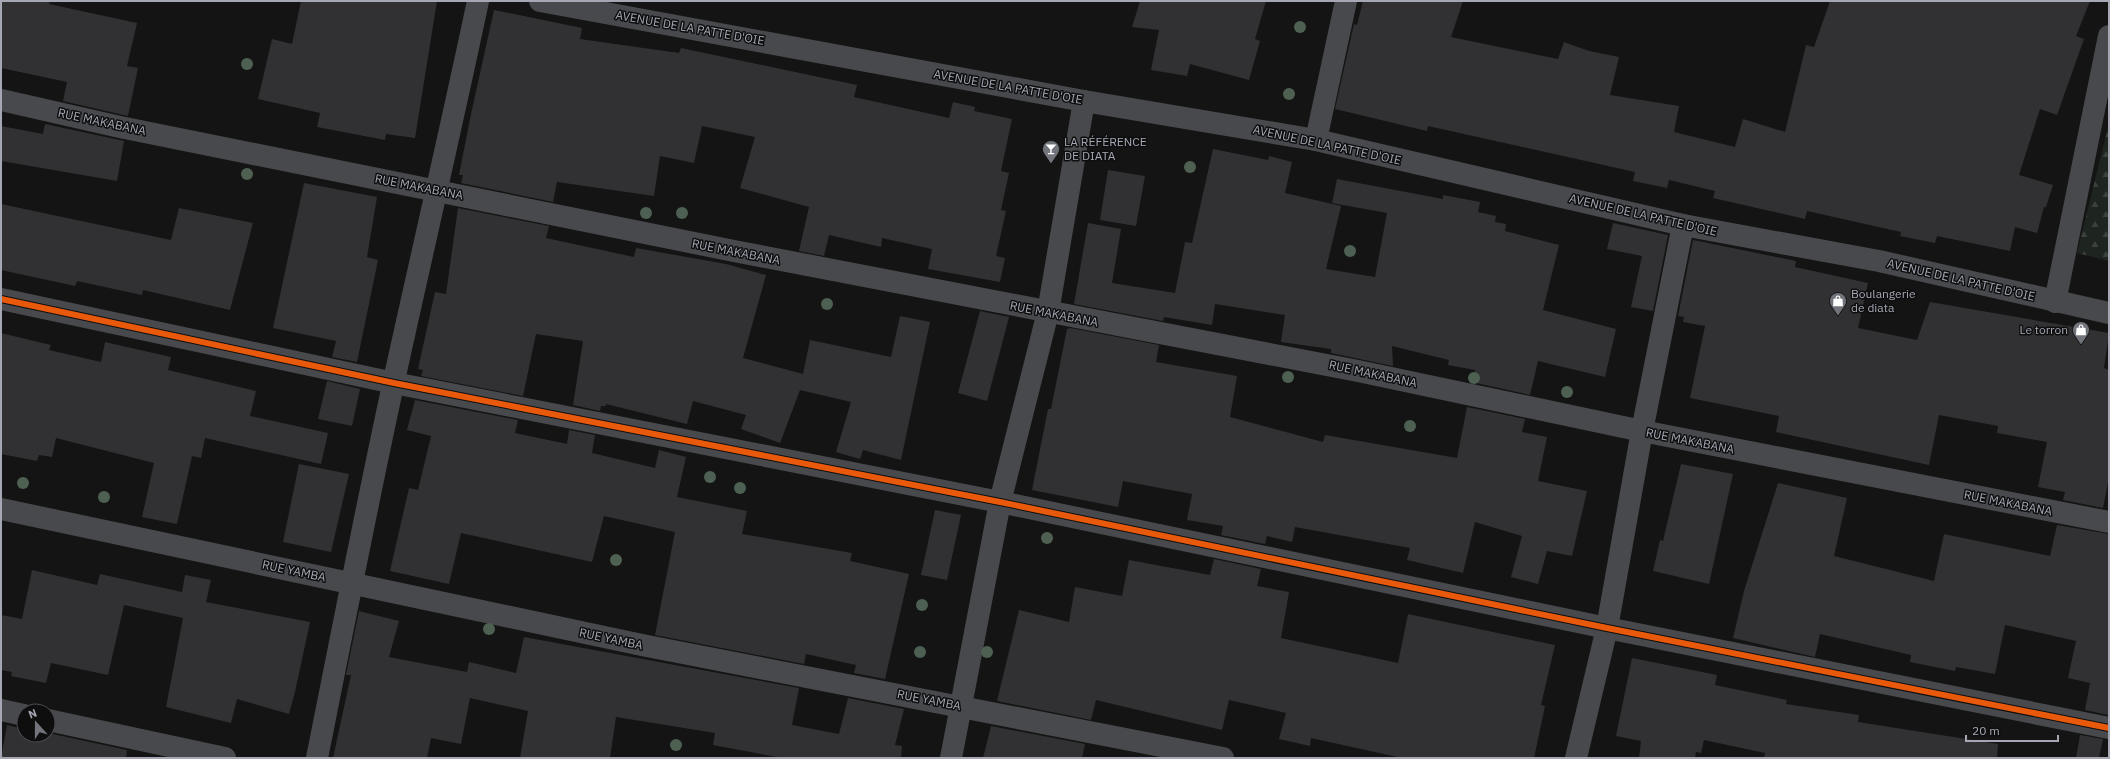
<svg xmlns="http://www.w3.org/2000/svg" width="2110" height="759" viewBox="0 0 2110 759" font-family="'IBM Plex Sans',sans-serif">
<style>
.forest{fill:url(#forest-firs)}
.building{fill:#313133}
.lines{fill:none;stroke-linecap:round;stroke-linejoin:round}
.street{stroke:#48494c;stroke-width:22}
.cycleway-casing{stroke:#0e0e0f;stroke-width:8}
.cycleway{stroke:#e8590c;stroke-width:6}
.tree{fill:#4e6052}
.labels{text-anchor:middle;stroke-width:3;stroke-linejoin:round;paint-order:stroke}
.street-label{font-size:12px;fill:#a5a8b4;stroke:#0e0e0f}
.poi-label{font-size:12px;fill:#a5a8b4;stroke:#0e0e0f;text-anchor:start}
</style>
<defs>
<pattern id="forest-firs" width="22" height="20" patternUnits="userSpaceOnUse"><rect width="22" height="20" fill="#1e241f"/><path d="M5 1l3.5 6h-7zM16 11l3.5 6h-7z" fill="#3c413d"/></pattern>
</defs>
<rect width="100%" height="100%" fill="#141414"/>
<polygon class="forest" points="2109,123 2109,261 2077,253"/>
<g class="building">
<polygon points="1,1 50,1 49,4 137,23 127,66 138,68 128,116 63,101 67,82 1,68"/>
<polygon points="301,1 437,1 415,138 386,134 385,140 317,127 320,113 258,99 272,39 292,44"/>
<polygon points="1140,1 1266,1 1255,39 1260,41 1249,80 1190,64 1187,76 1151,70 1159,30 1132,27"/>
<polygon points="1363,1 1463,1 1451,37 1558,59 1564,42 1589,51 1619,57 1610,95 1679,106 1674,132 1735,147 1743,119 1785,132 1806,45 1814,47 1830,1 2090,1 2076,36 2084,39 2057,115 2040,109 2019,175 2053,185 2046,207 2044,207 2037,233 2015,227 2010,251 1937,236 1935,243 1900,236 1901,232 1807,211 1805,219 1713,198 1715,191 1669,180 1667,188 1633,181 1635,172 1428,126 1427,131 1335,109 1354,24 1357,25"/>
<polygon points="494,10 582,28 580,39 679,53 681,48 857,85 854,97 949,118 953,102 975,107 974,111 1012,119 1001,171 1009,173 1001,210 1006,211 996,256 1005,258 1000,282 928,269 932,249 882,238 881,247 829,235 824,256 799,251 809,207 740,188 755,137 702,126 694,163 660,156 654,196 557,182 553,202 461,183 463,175 459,175 471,114"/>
<polygon points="45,124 124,141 117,181 1,161 1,126 43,134"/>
<polygon points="1213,149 1268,160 1269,156 1292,162 1285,193 1341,206 1326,269 1375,277 1387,213 1332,203 1337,179 1443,199 1443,195 1480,202 1478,212 1496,216 1495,222 1506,224 1505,231 1559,245 1543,310 1616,329 1605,377 1538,361 1530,395 1472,382 1475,370 1448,365 1449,360 1392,346 1393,366 1331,353 1331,349 1281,342 1285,315 1215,304 1212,325 1164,317 1163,321 1074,304 1088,223 1121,229 1112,283 1175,293 1185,242 1192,243"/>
<polygon points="1108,170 1145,176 1136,226 1100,220"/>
<polygon points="304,183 377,197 367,257 378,260 357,362 332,357 336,341 273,328"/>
<polygon points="1,204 171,240 179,208 253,223 230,310 143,290 142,295 77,281 75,286 1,270"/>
<polygon points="458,208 549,226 546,238 634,257 636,248 726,264 766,275 743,358 803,374 810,340 891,357 900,316 930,322 901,460 863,450 860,459 836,452 851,402 800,390 780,443 741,429 746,415 693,401 687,424 606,404 606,406 601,406 600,411 573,405 583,341 536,334 523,396 421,376 423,370 418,369 435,292 446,294"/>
<polygon points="1613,223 1668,235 1653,311 1631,307 1642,256 1607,249"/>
<polygon points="1693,240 1796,261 1795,267 1868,283 1858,328 1917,340 1930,302 2109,333 2104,368 2109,370 2109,478 2103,508 2063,500 2065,492 2038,487 2047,442 1997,433 1998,426 1939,415 1929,465 1776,432 1779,416 1690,398 1705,326 1683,322 1684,317 1678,316"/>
<polygon points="980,311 1009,317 987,401 958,393"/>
<polygon points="1070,328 1159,345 1156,362 1237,376 1230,417 1323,442 1325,435 1457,458 1467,407 1525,419 1522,432 1547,437 1538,481 1587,491 1572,556 1547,551 1538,584 1511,577 1522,536 1475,522 1463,573 1407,560 1410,548 1295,527 1292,542 1267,536 1265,544 1221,535 1223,526 1187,520 1192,494 1123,481 1118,507 1032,490 1048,409 1051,409 1067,329"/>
<polygon points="1,333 51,345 49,350 101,362 105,342 171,357 168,370 256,391 250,416 328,433 321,464 205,438 201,458 192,456 177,524 142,517 154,463 56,438 52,457 39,455 37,461 1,454"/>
<polygon points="327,381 360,389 352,426 318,419"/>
<polygon points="415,400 518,420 515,433 567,444 569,430 595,435 592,453 655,468 659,450 686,457 677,497 747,511 742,534 852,553 850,561 909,574 885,679 854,673 856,665 806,654 804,664 655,635 675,532 604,516 592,562 461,533 449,584 390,571 409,488 418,490 431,436 407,430"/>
<polygon points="299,464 349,474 331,552 283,542"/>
<polygon points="1681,464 1733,474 1709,584 1653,571 1660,540 1663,541"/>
<polygon points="1778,483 1847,498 1834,556 1934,581 1944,534 2050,556 2057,525 2109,534 2108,715 2085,710 2090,683 2068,678 2076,641 2005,625 1995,674 1956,667 1955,671 1910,662 1911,655 1820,634 1815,657 1733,638 1744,591"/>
<polygon points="935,510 961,515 947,580 921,575"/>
<polygon points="1214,559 1261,569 1257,586 1289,592 1281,638 1398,663 1408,614 1555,645 1541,705 1545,706 1534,758 1402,758 1311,738 1310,746 1279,739 1286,713 1229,700 1222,730 1096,700 1091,720 997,701 1019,610 1069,622 1075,587 1122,596 1129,560 1210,575"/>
<polygon points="32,570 97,585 100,574 182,592 185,575 211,580 206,602 310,622 295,692 289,714 237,699 231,723 166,707 183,618 124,605 108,675 51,663 46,683 11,676 12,672 1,670 1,615 22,619"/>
<polygon points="359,611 399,621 389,657 467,672 469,662 516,673 524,637 799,688 792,725 839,734 848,698 904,709 895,745 902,746 901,758 782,758 713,745 715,733 616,717 610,758 520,758 528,711 470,698 461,744 431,738 427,758 333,758 351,675 346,675"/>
<polygon points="1632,658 1717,675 1715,685 1787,700 1786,704 1859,715 1858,722 1998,744 1997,758 1764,758 1765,753 1704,740 1701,753 1696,752 1695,758 1639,758 1641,741 1616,736"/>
<polygon points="7,725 24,729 24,735 48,735 48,733 127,750 126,758 1,758"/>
<polygon points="991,726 1085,744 1082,758 983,758"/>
<polygon points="2080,735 2103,739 2099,758 2076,758"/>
</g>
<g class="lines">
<g class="street">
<polyline points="540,1 1084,101 1316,140 1683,225 1879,261 2109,313"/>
<polyline points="1,100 120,127 734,251 1358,371 1642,431 2109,522"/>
<polyline points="1316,140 1346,1"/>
<polyline points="1,299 394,383 1000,502 1607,628 2109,728"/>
<polyline points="2055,302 2109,36"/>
<polyline points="1,509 642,645 1223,758"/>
<polyline points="1,710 24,715"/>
<polyline points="48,720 225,758"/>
<path d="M 317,758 C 342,633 366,509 393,385 C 421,257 451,129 478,1"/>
<polyline points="951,758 1000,502 1048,312 1084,101"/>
<polyline points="1576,758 1607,628 1642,431 1683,225"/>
</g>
<defs>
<polyline id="cycleway" points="1,299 394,383 1000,502 1607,628 2109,728"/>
</defs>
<use href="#cycleway" class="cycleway-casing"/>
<use href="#cycleway" class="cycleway"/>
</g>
<g class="tree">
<circle cx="1300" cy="27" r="6"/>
<circle cx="247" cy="64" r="6"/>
<circle cx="1289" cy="94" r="6"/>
<circle cx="1190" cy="167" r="6"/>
<circle cx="247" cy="174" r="6"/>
<circle cx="646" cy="213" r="6"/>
<circle cx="682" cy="213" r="6"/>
<circle cx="1350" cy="251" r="6"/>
<circle cx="827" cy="304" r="6"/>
<circle cx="1288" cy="377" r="6"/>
<circle cx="1474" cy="378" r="6"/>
<circle cx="1567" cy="392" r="6"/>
<circle cx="1410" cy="426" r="6"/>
<circle cx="710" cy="477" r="6"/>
<circle cx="23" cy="483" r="6"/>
<circle cx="740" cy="488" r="6"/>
<circle cx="104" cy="497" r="6"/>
<circle cx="1047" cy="538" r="6"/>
<circle cx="616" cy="560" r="6"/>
<circle cx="922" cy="605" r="6"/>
<circle cx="489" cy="629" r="6"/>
<circle cx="920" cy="652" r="6"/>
<circle cx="987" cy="652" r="6"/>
<circle cx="676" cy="745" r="6"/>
</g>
<defs>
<symbol id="bar-pin" viewBox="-11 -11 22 30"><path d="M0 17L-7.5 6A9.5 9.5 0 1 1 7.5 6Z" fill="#72747c" stroke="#0e0e0f"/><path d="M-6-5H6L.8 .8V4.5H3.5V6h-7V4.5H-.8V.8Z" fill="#fff"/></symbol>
<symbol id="shop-pin" viewBox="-11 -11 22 30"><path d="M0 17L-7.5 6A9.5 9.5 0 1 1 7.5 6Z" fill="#72747c" stroke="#0e0e0f"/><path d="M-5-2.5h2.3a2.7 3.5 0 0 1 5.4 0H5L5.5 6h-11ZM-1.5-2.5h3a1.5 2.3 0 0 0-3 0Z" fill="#fff"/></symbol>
</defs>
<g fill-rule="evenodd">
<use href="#bar-pin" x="1041" y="139" width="20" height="27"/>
<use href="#shop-pin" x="1828" y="291" width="20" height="27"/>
<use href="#shop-pin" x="2071" y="320" width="20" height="27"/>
</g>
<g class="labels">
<g class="street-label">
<text transform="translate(690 28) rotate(10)" y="4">AVENUE DE LA PATTE D'OIE</text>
<text transform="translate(1008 87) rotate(10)" y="4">AVENUE DE LA PATTE D'OIE</text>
<text transform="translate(102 122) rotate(12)" y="4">RUE MAKABANA</text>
<text transform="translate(1327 145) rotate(12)" y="4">AVENUE DE LA PATTE D'OIE</text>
<text transform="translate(419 187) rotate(11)" y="4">RUE MAKABANA</text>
<text transform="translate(1643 215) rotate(13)" y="4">AVENUE DE LA PATTE D'OIE</text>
<text transform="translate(736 252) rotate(11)" y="4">RUE MAKABANA</text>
<text transform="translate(1961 280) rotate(13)" y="4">AVENUE DE LA PATTE D'OIE</text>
<text transform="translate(1054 314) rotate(11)" y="4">RUE MAKABANA</text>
<text transform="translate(1373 374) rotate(12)" y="4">RUE MAKABANA</text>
<text transform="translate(1690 441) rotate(11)" y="4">RUE MAKABANA</text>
<text transform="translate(2008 503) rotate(11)" y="4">RUE MAKABANA</text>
<text transform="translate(294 571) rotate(12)" y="4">RUE YAMBA</text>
<text transform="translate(611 639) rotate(12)" y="4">RUE YAMBA</text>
<text transform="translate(929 700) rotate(11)" y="4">RUE YAMBA</text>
</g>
<g class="poi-label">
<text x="1064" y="146">LA RÉFÉRENCE<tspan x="1064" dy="14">DE DIATA</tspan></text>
<text x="1851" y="298">Boulangerie<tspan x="1851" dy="14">de diata</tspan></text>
<text x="2068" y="334" text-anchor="end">Le torron</text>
</g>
</g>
<rect width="2110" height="759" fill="none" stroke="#a5a8b4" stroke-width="4"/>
<g transform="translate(36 723) rotate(339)"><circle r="19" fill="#0e0e0f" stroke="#4a4c51"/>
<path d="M0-3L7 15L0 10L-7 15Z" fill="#72747c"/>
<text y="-6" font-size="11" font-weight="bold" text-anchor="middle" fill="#a5a8b4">N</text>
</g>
<path d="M1966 735v6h92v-6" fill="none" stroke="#a5a8b4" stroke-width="2"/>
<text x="1972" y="735" font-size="12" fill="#a5a8b4" stroke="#0e0e0f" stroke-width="3" paint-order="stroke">20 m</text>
</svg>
